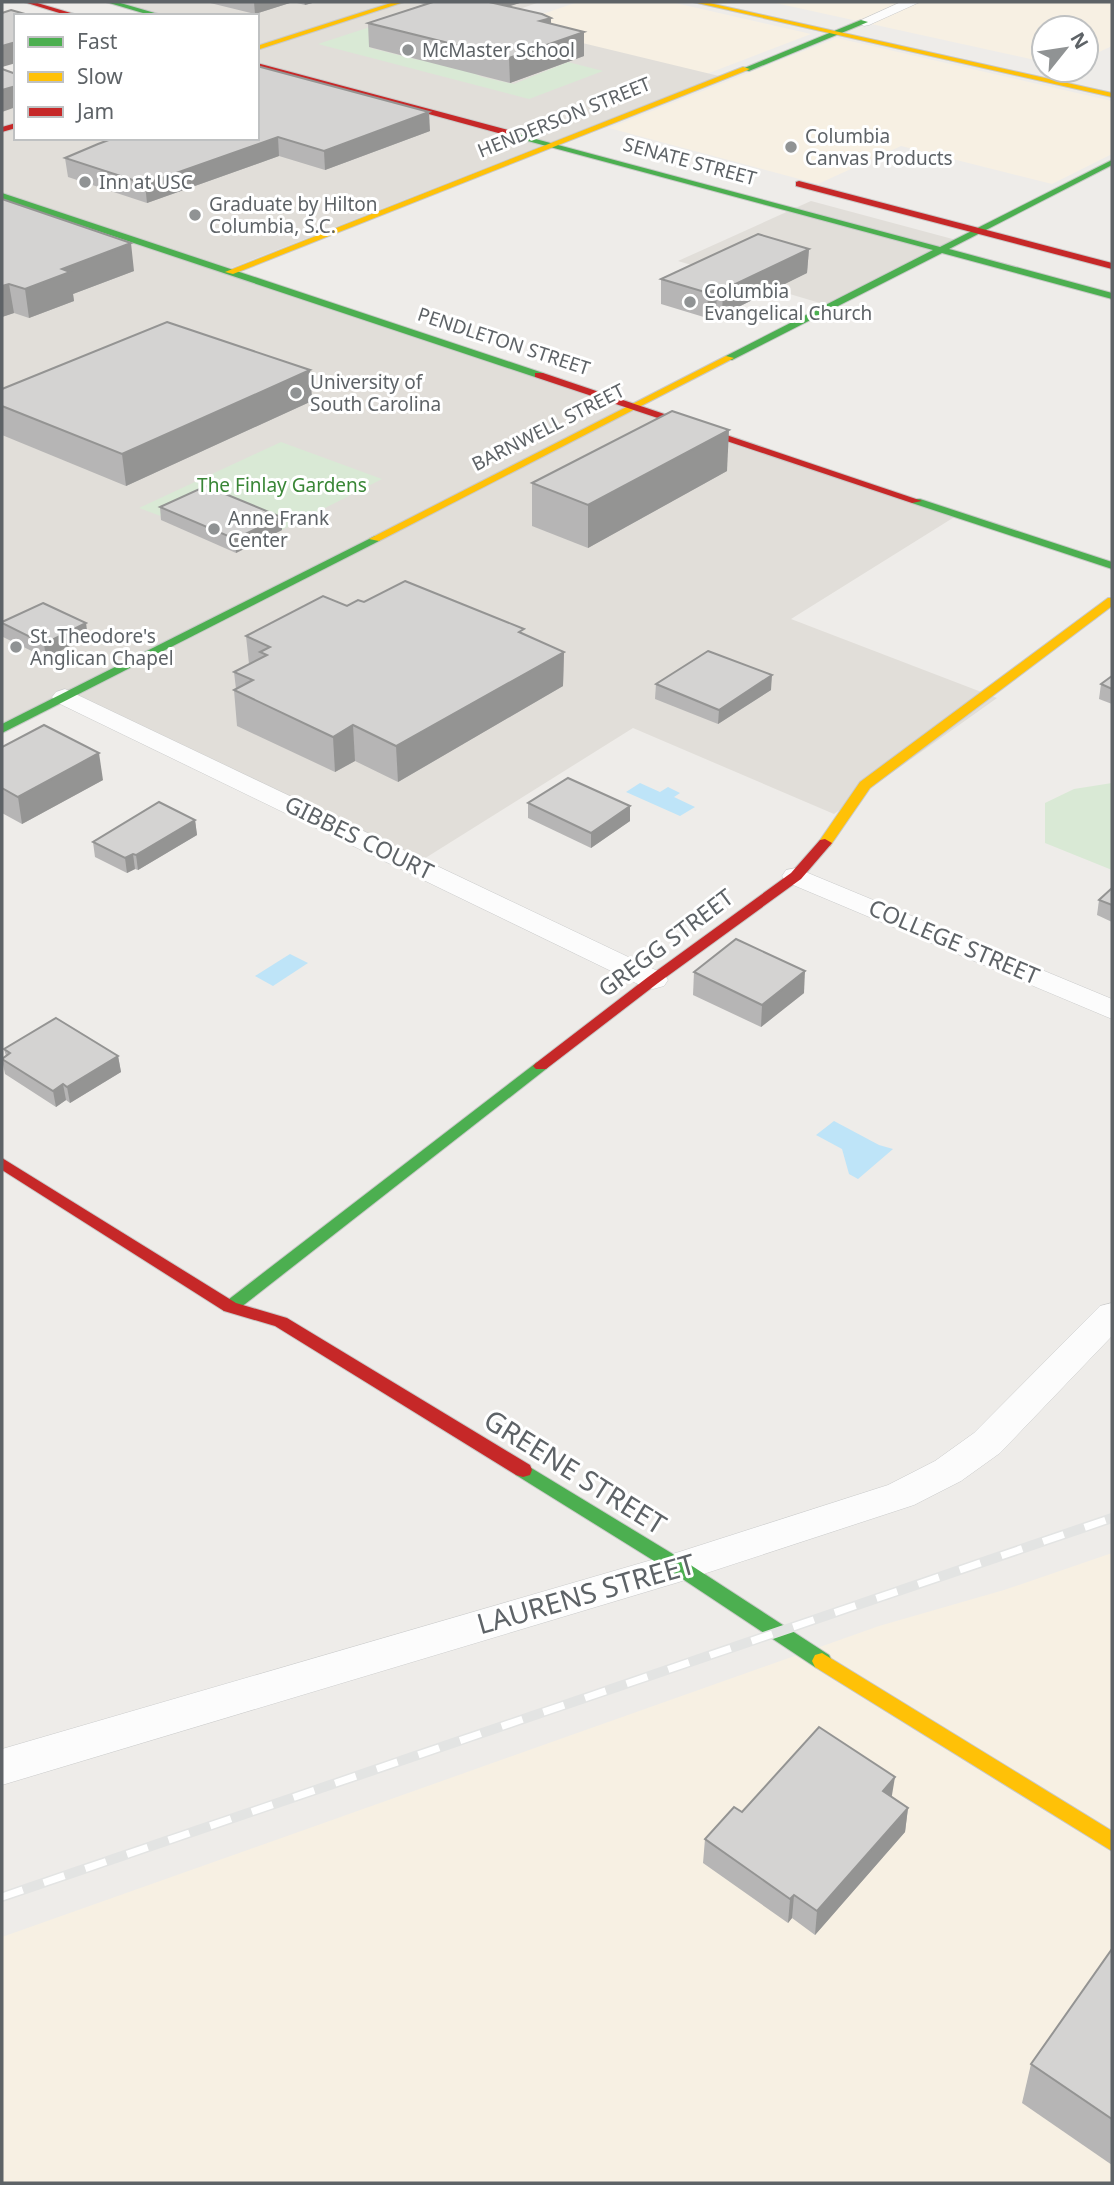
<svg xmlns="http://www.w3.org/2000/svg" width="1114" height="2185" viewBox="0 0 1114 2185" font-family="'Noto Sans',sans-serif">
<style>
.commercial{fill:#f7f0e3}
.education{fill:#e1ded9}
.green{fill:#d9e9d5}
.water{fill:#bee4f8}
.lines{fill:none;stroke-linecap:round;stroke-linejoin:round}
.street-casing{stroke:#cacbcb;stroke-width:1}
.fast-casing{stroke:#c8c9c8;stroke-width:2}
.slow-casing{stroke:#c8c9c8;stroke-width:2}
.jam-casing{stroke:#c8c9c8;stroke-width:2}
.street{fill:#fcfcfc;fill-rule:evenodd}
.fast{fill:#4caf50;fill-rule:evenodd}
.slow{fill:#ffc107;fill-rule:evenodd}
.jam{fill:#c62828;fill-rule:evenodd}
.rail-casing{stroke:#e3e4e3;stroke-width:10}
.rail{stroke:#fff;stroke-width:7;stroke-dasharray:22;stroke-linecap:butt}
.wall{fill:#b6b5b5}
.shaded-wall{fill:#949493}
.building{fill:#d4d3d2;stroke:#949493;stroke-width:2}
.poi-dot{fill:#909394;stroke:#fff;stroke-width:2.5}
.labels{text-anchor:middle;stroke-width:6;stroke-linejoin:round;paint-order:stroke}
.far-poi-label{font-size:19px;fill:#5e6367;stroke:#fff;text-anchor:start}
.far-street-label{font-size:19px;fill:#5e6367;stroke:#fff}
.far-park-label{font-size:19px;fill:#398636;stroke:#fff}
.street-label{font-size:23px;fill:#5e6367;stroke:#fff}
.near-street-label{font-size:28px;fill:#5e6367;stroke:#fff}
</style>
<rect width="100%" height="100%" fill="#eeece9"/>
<g class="commercial">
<polygon points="578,2 671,2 811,34 704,75 507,26"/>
<polygon points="771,2 1112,2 1112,46 1086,58 1086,28 1044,28 1044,62"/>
<polygon points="837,38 1112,101 1112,154 1052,184 901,146 818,184 609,128"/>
<polygon points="1112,1553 1112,2183 2,2183 2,1937 879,1626 1004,1590"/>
</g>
<g class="education">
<polygon points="108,2 540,2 487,20 719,76 226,270 956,516 791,619 997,698 834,814 633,728 411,867 65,695 2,727 2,86 16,90 16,138 257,138 257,16 160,16"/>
<polygon points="811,201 960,241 830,306 678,261"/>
</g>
<g class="green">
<polygon points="422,10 370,48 419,60 437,54 482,77 514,84 568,62 603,71 529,99 318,44"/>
<polygon points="281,442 382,479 282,530 250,517 166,518 139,508"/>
<polygon points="1112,783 1112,870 1045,843 1045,803 1074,789"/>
</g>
<g class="water">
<polygon points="640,783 660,792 668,787 680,793 674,797 695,807 680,816 626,792"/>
<polygon points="290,954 308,963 273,986 255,976"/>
<polygon points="834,1121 879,1145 893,1149 858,1179 849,1174 842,1149 816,1135"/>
</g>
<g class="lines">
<defs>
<g id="street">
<polygon points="901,2 920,2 869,25 864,26 857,22"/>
<polygon points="65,689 664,974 668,980 664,986 653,989 642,986 56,702 52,697 56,692"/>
<polygon points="796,868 1112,999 1112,1019 786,882 782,876 786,870"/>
<polygon points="1112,1303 1112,1336 1000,1453 961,1481 914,1505 679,1582 2,1785 2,1749 679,1552 888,1485 935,1461 974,1433 1100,1306"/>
</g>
<g id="fast">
<polygon points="106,2 117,2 165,16 153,16"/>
<polygon points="861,20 868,22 749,71 742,69"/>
<polygon points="513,133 940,247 1112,160 1112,165 949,249 1112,293 1112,299 942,253 732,360 726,360 726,356 933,250 513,137"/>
<polygon points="2,193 543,373 544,375 535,377 2,199"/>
<polygon points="912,499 920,499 1112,562 1112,569 912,503"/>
<polygon points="375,536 381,539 379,541 2,733 2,724"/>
<polygon points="541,1061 549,1066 546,1069 236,1311 224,1311 221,1307 224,1303 536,1063"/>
<polygon points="523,1463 686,1562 829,1655 832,1661 829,1667 822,1669 815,1667 672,1572 516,1475 514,1470 516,1465"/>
</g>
<g id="slow">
<polygon points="394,2 404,2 257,50 257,46"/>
<polygon points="693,2 705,2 1112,93 1112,97"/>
<polygon points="743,67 750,69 233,274 225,272"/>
<polygon points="726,356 734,358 379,541 369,539"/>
<polygon points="1108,598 1112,598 1112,606 870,788 830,846 820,846 818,843 860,782"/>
<polygon points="822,1653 1112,1831 1112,1851 815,1667 812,1661 815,1655"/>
</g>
<g id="jam">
<polygon points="24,2 34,2 81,16 69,16"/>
<polygon points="257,63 519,133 520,135 513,137 257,67"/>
<polygon points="16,123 16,128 2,132 2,127"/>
<polygon points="799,181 1112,263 1112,269 796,186 796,182"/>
<polygon points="535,373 543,373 922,501 912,503 535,377"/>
<polygon points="825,839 832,843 801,879 658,983 546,1069 536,1069 533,1066 536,1063 648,977 791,873 820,840"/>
<polygon points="2,1158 236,1303 287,1318 530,1465 532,1470 530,1475 523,1477 516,1475 275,1326 224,1311 2,1170"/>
</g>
</defs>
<use href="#street" class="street-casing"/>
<use href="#fast" class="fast-casing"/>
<use href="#slow" class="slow-casing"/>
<use href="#jam" class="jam-casing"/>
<use href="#street" class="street"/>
<use href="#fast" class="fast"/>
<use href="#slow" class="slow"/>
<use href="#jam" class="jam"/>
<defs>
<polyline id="rail" points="2,1897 1112,1518"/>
</defs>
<use href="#rail" class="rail-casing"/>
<use href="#rail" class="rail"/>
</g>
<g class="wall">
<polygon points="206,2 316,2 305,5 293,2 255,14"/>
<polygon points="414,2 523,2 509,6 551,18 551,24 584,56 510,83 369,47 368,23 425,4"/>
<polygon points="430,131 325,170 279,156 147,203 68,177 65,158 114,138"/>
<polygon points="2,199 134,271 73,294 74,301 29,318 14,313 2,317"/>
<polygon points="809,249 807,273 722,315 716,313 707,318 661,304 661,279"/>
<polygon points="310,370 312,401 126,486 2,435 2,389"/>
<polygon points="727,471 588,548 532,526 532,483"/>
<polygon points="160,507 282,530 236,553 161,520"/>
<polygon points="364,602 524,635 564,652 563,686 398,782 355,761 335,772 237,726 234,690 236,689 234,672 249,664 246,636 347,606"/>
<polygon points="2,622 88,637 46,658 3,637"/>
<polygon points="1112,676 1112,704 1099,699 1101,684"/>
<polygon points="656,684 771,690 718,724 655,699"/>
<polygon points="2,747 103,780 22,824 2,813"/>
<polygon points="528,803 630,806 630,821 591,848 528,818"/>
<polygon points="195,820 197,835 138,870 135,869 127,873 95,857 93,842"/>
<polygon points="1112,888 1112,922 1097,915 1099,900"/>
<polygon points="694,972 804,993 761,1027 693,995"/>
<polygon points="4,1049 118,1056 121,1072 70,1103 66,1100 56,1107 5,1074 2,1059 6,1056"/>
<polygon points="892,1797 908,1808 905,1832 815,1935 792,1918 788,1923 703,1863 705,1839 742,1812"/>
<polygon points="1112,1949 1112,2165 1022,2103 1031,2064"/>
</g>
<g class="shaded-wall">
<polygon points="254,2 293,2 255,14"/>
<polygon points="304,2 316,2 305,5"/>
<polygon points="475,2 523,2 475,17"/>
<polygon points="551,18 551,42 540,21"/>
<polygon points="584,32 584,56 510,83 509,58"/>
<polygon points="16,42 16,63 2,67 2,46"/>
<polygon points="16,86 16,107 2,112 2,90"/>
<polygon points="429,112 430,131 325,170 324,151"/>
<polygon points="278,137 279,156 147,203 145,184"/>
<polygon points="131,243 134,271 73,294 74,301 29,318 25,289 62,269"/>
<polygon points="809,249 807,273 722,315 723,290"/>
<polygon points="9,284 14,313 2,317 2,286"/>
<polygon points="717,289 716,313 707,318 708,293"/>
<polygon points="310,370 312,401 126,486 122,454"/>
<polygon points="729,430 727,471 588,548 588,505"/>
<polygon points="281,517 282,530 236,553 235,539"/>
<polygon points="86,623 88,637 46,658 44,644"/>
<polygon points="564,652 563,686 398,782 396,746"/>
<polygon points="772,675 771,690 718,724 719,710"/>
<polygon points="353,725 355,761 335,772 333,737"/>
<polygon points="99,753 103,780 22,824 18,797"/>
<polygon points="630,806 630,821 591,848 591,833"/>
<polygon points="195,820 197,835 138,870 136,855"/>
<polygon points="133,854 135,869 127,873 125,858"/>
<polygon points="805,971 804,993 761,1027 762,1005"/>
<polygon points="118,1056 121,1072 70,1103 67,1087"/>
<polygon points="63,1084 66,1100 56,1107 53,1091"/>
<polygon points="895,1777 891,1801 883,1791"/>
<polygon points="908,1808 905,1832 815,1935 817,1911"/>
<polygon points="794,1895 792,1918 788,1923 790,1899"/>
</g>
<g class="building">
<polygon points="433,2 489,2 542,14 551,18 540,21 584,32 509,58 368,23"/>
<polygon points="11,10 32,16 16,16 16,42 2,46 2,13"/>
<polygon points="257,66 429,112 324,151 278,137 145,184 65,158 98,144 114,138 257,138"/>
<polygon points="2,69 16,74 16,86 2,90"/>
<polygon points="2,199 131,243 62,269 70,272 25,289 9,284 2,286"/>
<polygon points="758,234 809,249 723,290 717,289 708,293 661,279"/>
<polygon points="167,322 310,370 122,454 2,406 2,389"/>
<polygon points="672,411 729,430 588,505 532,483"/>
<polygon points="206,486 281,517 235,539 160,507"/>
<polygon points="405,581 524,629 519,632 564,652 396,746 353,725 333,737 234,690 253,680 234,672 267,655 260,652 270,647 246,636 323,596 347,606 358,600 364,602"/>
<polygon points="43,603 86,623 44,644 2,623 2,622"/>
<polygon points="708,651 772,675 719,710 656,684"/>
<polygon points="1112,676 1112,689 1101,684"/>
<polygon points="44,725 99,753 18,797 2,788 2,747"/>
<polygon points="568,778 630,806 591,833 528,803"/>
<polygon points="159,802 195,820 136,855 133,854 125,858 93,842"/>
<polygon points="1112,888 1112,905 1099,900"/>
<polygon points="736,939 805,971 762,1005 694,972"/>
<polygon points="56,1018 118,1056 67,1087 63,1084 53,1091 2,1059 10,1053 4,1049"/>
<polygon points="819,1727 895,1777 883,1791 908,1808 817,1911 794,1895 790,1899 705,1839 734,1807 742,1812"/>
<polygon points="1112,1949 1112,2119 1031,2064"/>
</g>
<g class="poi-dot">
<circle cx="408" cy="50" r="7"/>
<circle cx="791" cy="147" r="7"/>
<circle cx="85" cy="182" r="7"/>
<circle cx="195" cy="215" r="7"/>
<circle cx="690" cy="302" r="7"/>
<circle cx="296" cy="393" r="7"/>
<circle cx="214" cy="529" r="7"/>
<circle cx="16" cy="647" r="7"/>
</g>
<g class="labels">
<g class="far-poi-label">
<text x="422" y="57">McMaster School</text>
<text x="805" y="143">Columbia<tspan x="805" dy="22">Canvas Products</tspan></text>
<text x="99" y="189">Inn at USC</text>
<text x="209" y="211">Graduate by Hilton<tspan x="209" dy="22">Columbia, S.C.</tspan></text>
<text x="704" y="298">Columbia<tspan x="704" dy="22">Evangelical Church</tspan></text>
<text x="310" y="389">University of<tspan x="310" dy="22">South Carolina</tspan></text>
<text x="228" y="525">Anne Frank<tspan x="228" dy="22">Center</tspan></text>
<text x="30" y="643">St. Theodore's<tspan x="30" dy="22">Anglican Chapel</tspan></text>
</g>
<g class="far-street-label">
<text transform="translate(564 117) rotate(-22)" y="7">HENDERSON STREET</text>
<text transform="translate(690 161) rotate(15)" y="7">SENATE STREET</text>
<text transform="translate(504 341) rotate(18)" y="7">PENDLETON STREET</text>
<text transform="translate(548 427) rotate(-27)" y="7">BARNWELL STREET</text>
</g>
<g class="far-park-label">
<text x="282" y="492">The Finlay Gardens</text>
</g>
<g class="street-label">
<text transform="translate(359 838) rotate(26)" y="8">GIBBES COURT</text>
<text transform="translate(954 942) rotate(23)" y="8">COLLEGE STREET</text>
<text transform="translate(666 943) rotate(-37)" y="8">GREGG STREET</text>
</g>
<g class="near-street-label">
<text transform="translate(575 1472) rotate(32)" y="10">GREENE STREET</text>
<text transform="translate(586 1594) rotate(-16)" y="10">LAURENS STREET</text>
</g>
</g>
<rect width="1114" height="2185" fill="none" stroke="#5e6367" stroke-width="7"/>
<rect x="14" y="14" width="245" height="126" fill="#ffffff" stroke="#bfc1c2" stroke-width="2"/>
<rect x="28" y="37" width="35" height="10" fill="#4caf50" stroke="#bfc1c2" stroke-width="2"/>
<text x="77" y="49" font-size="21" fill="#5e6367">Fast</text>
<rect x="28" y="72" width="35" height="10" fill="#ffc107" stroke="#bfc1c2" stroke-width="2"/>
<text x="77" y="84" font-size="21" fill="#5e6367">Slow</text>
<rect x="28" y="107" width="35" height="10" fill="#c62828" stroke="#bfc1c2" stroke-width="2"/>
<text x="77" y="119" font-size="21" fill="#5e6367">Jam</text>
<g transform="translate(1065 49) rotate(60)"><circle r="33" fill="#ffffff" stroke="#bfc1c2" stroke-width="2"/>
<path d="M0-5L12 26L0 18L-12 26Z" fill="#909394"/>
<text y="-10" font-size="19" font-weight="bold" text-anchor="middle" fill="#5e6367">N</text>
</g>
</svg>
